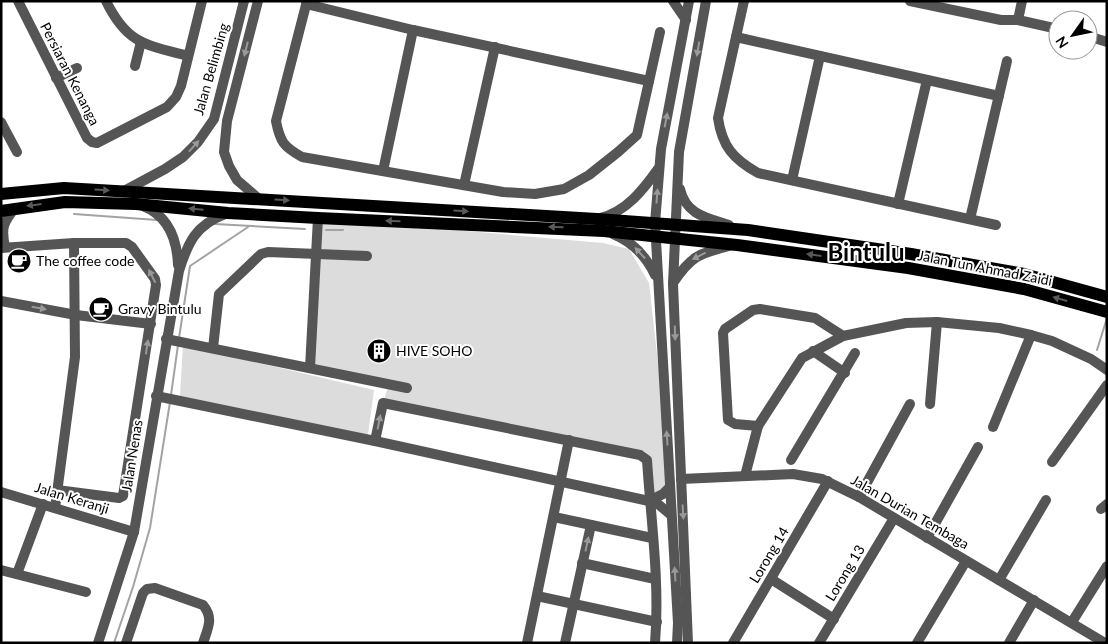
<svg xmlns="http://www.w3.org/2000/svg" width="1108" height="644" viewBox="0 0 1108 644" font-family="Lato,sans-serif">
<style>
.green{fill:#dcdcdc}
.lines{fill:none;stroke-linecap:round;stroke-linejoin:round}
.stream{stroke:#a3a3a3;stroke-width:2}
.minor{stroke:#555;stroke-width:10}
.major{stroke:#000;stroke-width:12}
.oneway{fill:#999}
.oneway2{fill:#595959}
.labels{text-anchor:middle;stroke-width:4;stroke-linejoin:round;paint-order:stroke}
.street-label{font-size:14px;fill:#000;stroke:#fff}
.poi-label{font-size:14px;fill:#000;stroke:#fff;text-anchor:start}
.town-label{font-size:24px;font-weight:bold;fill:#000;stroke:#fff}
</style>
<rect width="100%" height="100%" fill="#fff"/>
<g class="green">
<polygon points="318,218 603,243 629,249 649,283 667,443 670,487 649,501 647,460 383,403 389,384 310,368"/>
<polygon points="183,345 374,390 368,435 180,396"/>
</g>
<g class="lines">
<g class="stream">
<polyline points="74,214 157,220"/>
<polyline points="215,224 305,229"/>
<polyline points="326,230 343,230"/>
<polyline points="179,338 190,266 248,227"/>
<polyline points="1097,350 1107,318"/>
<polyline points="171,395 178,345"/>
<polyline points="114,643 133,587 150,528 170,402"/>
</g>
<g class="minor">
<polyline points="18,1 87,138 92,142 97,143 167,107 176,97 181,86 202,1"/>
<path d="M 106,1 C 127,44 146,45 188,56"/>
<polyline points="258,1 227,121 224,152 229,166 237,180 259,199"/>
<path d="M 307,1 L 276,121 C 280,142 284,147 302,157 L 503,192 L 535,194 L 564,189 L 589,175 L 618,152 L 637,135 L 660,32"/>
<polyline points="673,1 686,20"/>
<path d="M 744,1 L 718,118 C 722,146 733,159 758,173 L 996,225"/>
<polyline points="910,1 1001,20 1018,20 1022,1"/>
<polyline points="306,4 413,30 649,81"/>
<polyline points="1018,20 1058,29"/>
<polyline points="1088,36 1107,42"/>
<polyline points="736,37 999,96"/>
<polyline points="135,66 141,42"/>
<polyline points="56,78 77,68"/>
<polyline points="1,122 17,152"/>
<polyline points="383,171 413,30"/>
<polyline points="792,180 820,56"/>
<polyline points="464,185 495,47"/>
<path d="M 680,189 C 686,215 707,218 729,225"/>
<polyline points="124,191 165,169 183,157 198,142 214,119 244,1"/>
<polyline points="898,204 927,80"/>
<path d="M 143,206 C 169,216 177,239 178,265"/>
<path d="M 600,218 C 626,212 643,190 658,169"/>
<polyline points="970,219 1007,61"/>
<path d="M 613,234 C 633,242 646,256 655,275"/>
<path d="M 5,247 C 1,228 3,223 15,208"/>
<polyline points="1,248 74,243 126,243 132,247 155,279 156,285 123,496 119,498 57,490"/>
<path d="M 673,283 C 691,256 698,254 729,246"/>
<polyline points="1,301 76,315 151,324"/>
<polyline points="166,339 407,388"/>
<polyline points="213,348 219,294 261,254 268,252 367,256"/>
<polyline points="813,351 845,373"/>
<polyline points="310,368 318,218"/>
<polyline points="156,396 375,441 649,501 658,504 671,515"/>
<polyline points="930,404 937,322"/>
<polyline points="758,426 735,424 728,420 723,333 725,329 753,310 760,309 815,318 843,336"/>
<polyline points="993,427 1031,335"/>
<path d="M 375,441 L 383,403 L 640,455 L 647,460 C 651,521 660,583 655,643"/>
<polyline points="791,460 855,353"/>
<polyline points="1052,462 1107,385"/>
<polyline points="745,476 758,426 802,358 843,336 906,323 937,322 999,328 1031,335 1052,341 1091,359 1107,370"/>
<polyline points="681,479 793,474 822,479 859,497 1105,643"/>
<polyline points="1,492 134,532"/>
<polyline points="859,497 910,404"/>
<polyline points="649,501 663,494 670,487"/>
<polyline points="55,508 75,357 74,243"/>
<polyline points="1101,509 1107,504"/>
<polyline points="554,517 652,538"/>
<polyline points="927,538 978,447"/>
<polyline points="582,563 655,579"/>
<polyline points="1,570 86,592"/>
<polyline points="17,574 43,504"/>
<polyline points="771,579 834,619"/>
<polyline points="999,580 1046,500"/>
<polyline points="537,596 657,622"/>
<polyline points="1072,622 1107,566"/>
<path d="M 98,643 L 134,532 L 179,271 C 188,242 196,225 225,214"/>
<path d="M 126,643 L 143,593 L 147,589 L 155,588 L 203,605 C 214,618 208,628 203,643"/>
<polyline points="527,643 569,440"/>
<polyline points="565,643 591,525"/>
<polyline points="677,643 678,623 655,223 661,149 689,1"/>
<polyline points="688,643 673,284 679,152 706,1"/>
<polyline points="733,643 828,481"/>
<polyline points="819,643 894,518"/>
<polyline points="917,643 966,561"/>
<polyline points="1009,643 1034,600"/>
</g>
<g class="major">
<polyline points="1,194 64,188 597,219 748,230 911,254 1024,274 1107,297"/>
<polyline points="1,211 65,202 136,204 228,213 318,218 604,231 737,245 908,268 1024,289 1107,312"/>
</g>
</g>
<defs><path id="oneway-solid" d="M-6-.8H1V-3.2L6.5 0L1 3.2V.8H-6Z" transform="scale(1.25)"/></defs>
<g class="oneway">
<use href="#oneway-solid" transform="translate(246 49) rotate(104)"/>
<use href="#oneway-solid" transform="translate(698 49) rotate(100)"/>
<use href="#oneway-solid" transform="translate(666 120) rotate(-79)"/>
<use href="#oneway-solid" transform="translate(194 146) rotate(-48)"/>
<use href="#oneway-solid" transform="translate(657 196) rotate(-86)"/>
<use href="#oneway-solid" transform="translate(640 253) rotate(-133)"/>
<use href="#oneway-solid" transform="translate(699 256) rotate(153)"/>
<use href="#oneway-solid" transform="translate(152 276) rotate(-117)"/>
<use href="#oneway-solid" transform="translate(39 308) rotate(10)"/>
<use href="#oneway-solid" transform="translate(675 333) rotate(88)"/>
<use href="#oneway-solid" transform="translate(147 347) rotate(-81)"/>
<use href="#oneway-solid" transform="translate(379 422) rotate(-79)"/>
<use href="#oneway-solid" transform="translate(667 438) rotate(-94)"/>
<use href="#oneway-solid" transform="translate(683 512) rotate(87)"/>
<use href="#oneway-solid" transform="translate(587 544) rotate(-78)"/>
<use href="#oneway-solid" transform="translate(675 574) rotate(-93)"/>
</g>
<g class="oneway2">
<use href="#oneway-solid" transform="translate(102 190) rotate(3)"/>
<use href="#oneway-solid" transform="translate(282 200) rotate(3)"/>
<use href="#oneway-solid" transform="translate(34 205) rotate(173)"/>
<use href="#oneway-solid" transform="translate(196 209) rotate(-175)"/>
<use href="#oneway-solid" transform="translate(461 211) rotate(3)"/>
<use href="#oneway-solid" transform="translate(393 221) rotate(-178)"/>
<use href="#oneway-solid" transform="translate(556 227) rotate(-178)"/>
<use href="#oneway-solid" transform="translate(814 255) rotate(-172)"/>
<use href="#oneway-solid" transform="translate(1060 299) rotate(-164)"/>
</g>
<defs>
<symbol id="cafe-disc" viewBox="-11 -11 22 22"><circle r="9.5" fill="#000" stroke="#fff"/><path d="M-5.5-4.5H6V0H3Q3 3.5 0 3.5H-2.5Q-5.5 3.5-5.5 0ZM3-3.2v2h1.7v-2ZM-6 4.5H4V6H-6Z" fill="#fff"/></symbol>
<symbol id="building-disc" viewBox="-11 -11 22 22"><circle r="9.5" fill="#000" stroke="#fff"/><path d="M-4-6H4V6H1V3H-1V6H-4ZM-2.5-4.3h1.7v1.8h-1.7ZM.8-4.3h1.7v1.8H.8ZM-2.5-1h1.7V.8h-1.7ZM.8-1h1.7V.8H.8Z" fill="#fff"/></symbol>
</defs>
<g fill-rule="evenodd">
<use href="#cafe-disc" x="5" y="247" width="28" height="28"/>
<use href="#cafe-disc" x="87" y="295" width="28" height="28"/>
<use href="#building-disc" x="365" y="337" width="28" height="28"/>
</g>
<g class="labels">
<g class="street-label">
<text transform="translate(211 69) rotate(-74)" y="5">Jalan Belimbing</text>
<text transform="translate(70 74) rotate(63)" y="5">Persiaran Kenanga</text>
<text transform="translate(985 268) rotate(11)" y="5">Jalan Tun Ahmad Zaidi</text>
<text transform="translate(132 456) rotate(-81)" y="5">Jalan Nenas</text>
<text transform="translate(72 498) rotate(17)" y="5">Jalan Keranji</text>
<text transform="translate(910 512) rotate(30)" y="5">Jalan Durian Tembaga</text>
<text transform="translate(769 555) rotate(-59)" y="5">Lorong 14</text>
<text transform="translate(845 573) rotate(-59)" y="5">Lorong 13</text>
</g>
<g class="poi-label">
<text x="36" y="266">The coffee code</text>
<text x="118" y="314">Gravy Bintulu</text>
<text x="396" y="356">HIVE SOHO</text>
</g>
<g class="town-label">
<text x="866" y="261">Bintulu</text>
</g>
</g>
<rect width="1108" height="644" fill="none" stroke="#000000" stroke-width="5"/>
<g transform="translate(1073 35) rotate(237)"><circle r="24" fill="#ffffff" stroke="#999999"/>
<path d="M0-4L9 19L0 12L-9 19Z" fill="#000000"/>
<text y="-8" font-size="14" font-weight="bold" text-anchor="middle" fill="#000000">N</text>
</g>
</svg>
